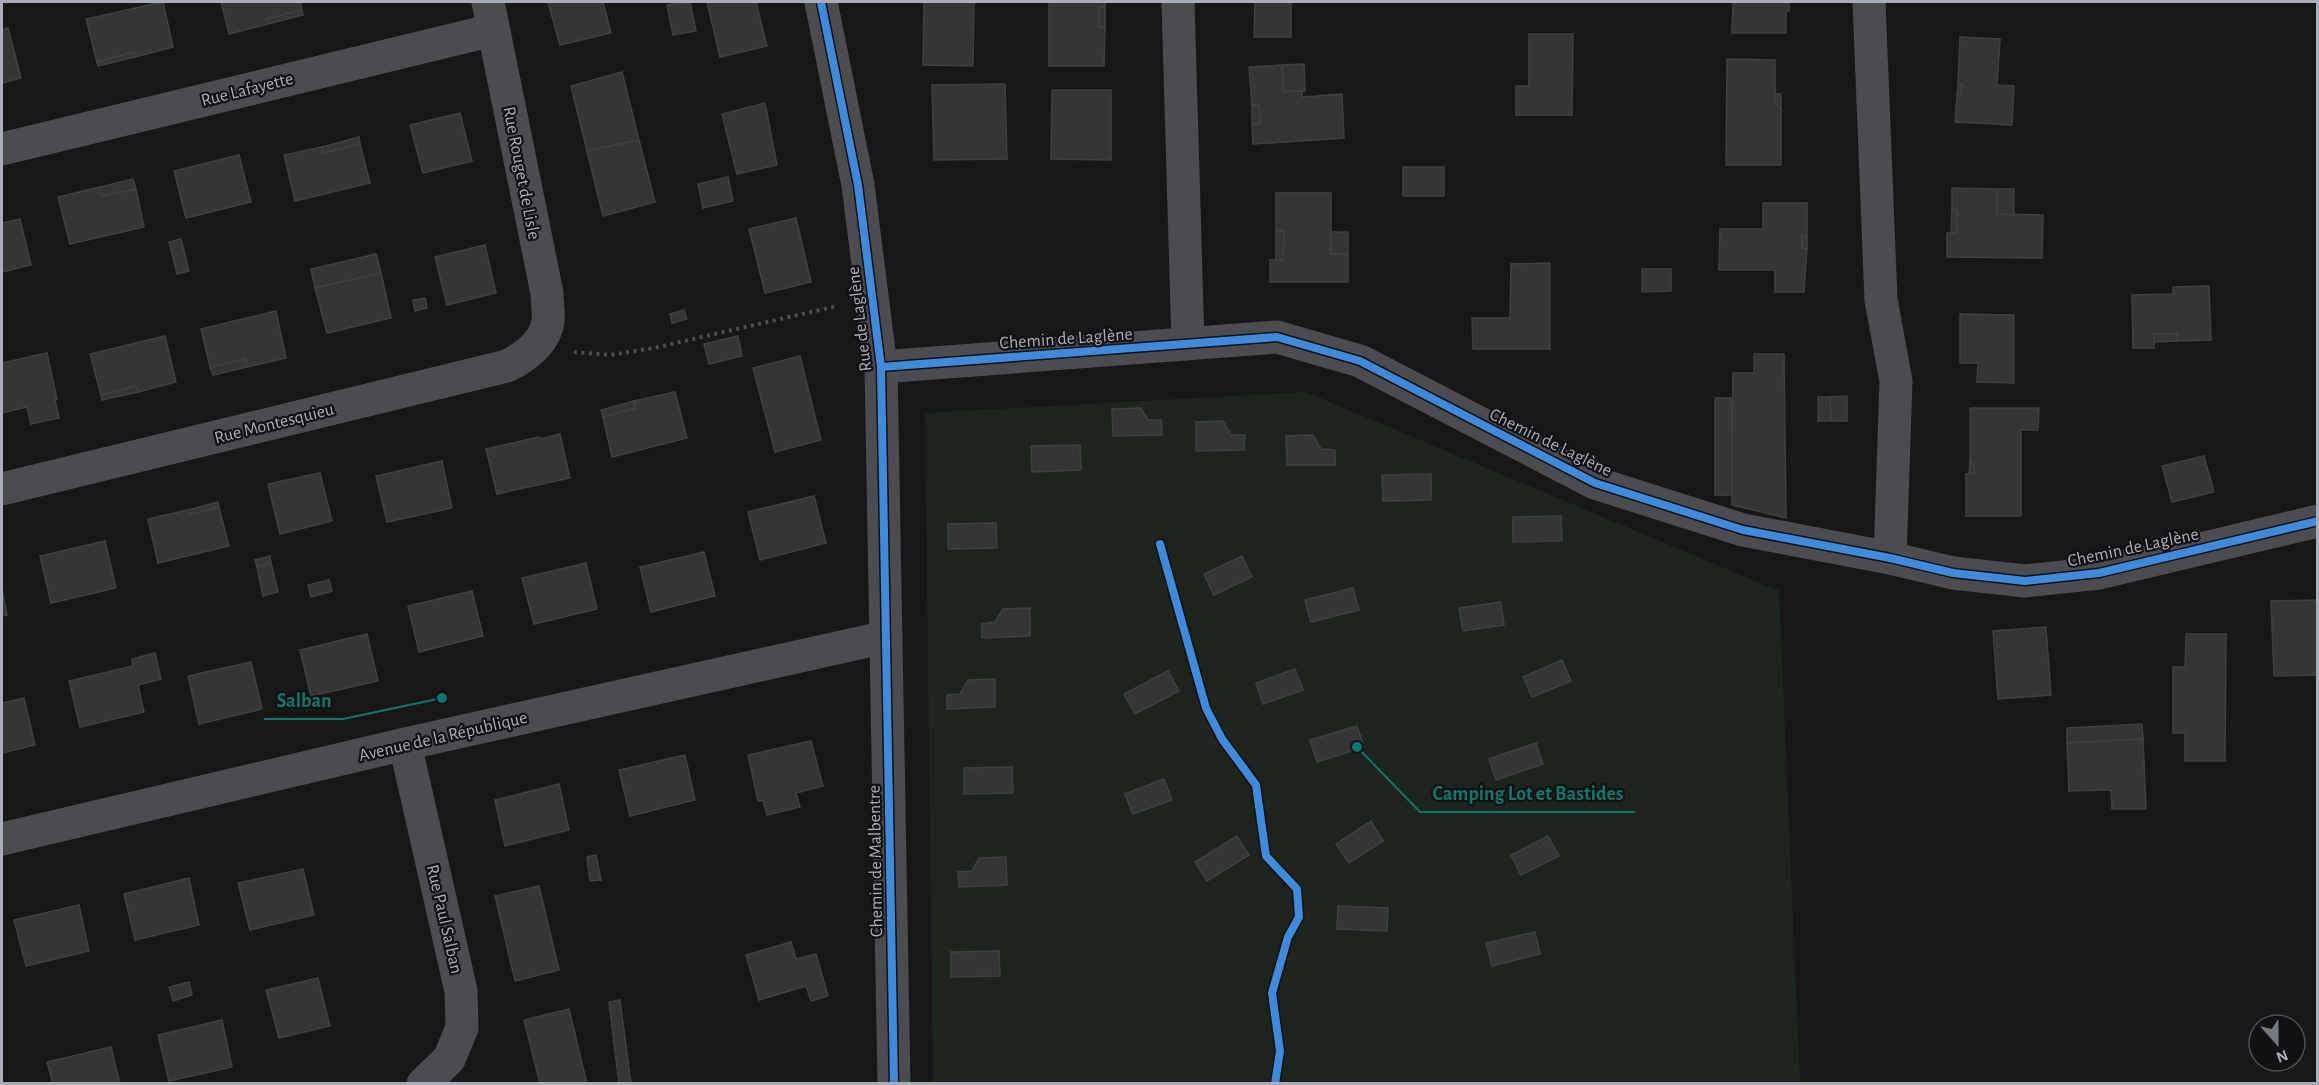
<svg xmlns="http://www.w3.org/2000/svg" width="2319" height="1085" viewBox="0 0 2319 1085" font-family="'Alegreya Sans',sans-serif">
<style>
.green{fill:#1d241e}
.building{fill:#353536;stroke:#3f4043;stroke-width:1.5}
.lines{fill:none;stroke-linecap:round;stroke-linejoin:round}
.path{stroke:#4d4e52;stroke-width:4;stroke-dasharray:3 4.5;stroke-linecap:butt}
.minor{stroke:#4b4c50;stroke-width:33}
.cycleway-casing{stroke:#111113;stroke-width:11}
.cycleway{stroke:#408adc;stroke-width:8}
.labels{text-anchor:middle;stroke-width:4.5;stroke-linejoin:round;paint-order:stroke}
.street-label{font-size:18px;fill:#a8adb8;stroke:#111113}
.leader{fill:none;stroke:#0f766e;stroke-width:2}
.callout-dot{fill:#0f766e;stroke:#111113;stroke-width:2}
.callout-label{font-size:20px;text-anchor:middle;font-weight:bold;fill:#0f766e;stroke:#111113;stroke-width:4.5;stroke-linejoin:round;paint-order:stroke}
</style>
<rect width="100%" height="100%" fill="#171717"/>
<polygon class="green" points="1306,392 1779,591 1800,1083 933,1083 925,413"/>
<g class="building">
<polygon points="163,2 173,47 135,57 134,52 97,62 86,19"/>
<polygon points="221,2 300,2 302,10 267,19 268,24 229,34"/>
<polygon points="548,2 603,2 611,33 560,45"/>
<polygon points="690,2 696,31 673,35 667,5"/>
<polygon points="707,2 756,2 767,46 720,57"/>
<polygon points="924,2 974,2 973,66 923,65"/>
<polygon points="1049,2 1105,2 1105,7 1099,7 1099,27 1105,27 1104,66 1049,66"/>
<polygon points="1255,2 1291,2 1291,37 1254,37"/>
<polygon points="1733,2 1789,2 1789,11 1786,11 1786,33 1732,33"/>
<rect x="1099" y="7" width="6" height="20"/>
<polygon points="302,10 303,15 268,24 267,19"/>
<polygon points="8,28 21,78 2,83 2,30"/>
<polygon points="1529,34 1573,34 1572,115 1516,115 1516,86 1529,86"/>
<polygon points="1960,37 2000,39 1997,85 2014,86 2012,125 1955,122 1957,96 1961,96 1962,84 1958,84"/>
<polygon points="134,52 135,57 98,66 97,62"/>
<polygon points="1727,59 1775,60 1775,103 1781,110 1781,165 1726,165"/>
<polygon points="1304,64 1305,91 1283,92 1282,65"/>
<polygon points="1282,65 1283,92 1302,91 1302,97 1342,94 1344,138 1253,144 1252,124 1260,124 1259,105 1252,105 1249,67"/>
<polygon points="622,72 639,140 587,151 571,86"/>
<polygon points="1005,84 1007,159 934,160 932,85"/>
<polygon points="1958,84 1962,84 1961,96 1957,96"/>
<polygon points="1052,90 1111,90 1111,160 1051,159"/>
<polygon points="1775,94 1781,94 1781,110 1775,103"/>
<polygon points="765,103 777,165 737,174 722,114"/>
<polygon points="1252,105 1259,105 1260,124 1252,124"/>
<polygon points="460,113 472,161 423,173 410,125"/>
<polygon points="359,137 360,144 323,153 322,147"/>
<polygon points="639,140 655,202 603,216 587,151"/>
<polygon points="360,144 370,183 295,201 284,155 322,147 323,153"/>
<polygon points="239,155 251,202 186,218 174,171"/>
<rect x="1403" y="167" width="41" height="29"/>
<polygon points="728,177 733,201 703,208 698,184"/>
<polygon points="133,179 136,189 102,196 100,187"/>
<polygon points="100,187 102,196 136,189 144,227 70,244 58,197"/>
<polygon points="1952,188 1997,189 1997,214 2043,215 2042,258 1947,257 1947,233 1957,233 1957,210 1952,210"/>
<polygon points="1997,189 2014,189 2014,215 1997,214"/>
<polygon points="1276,193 1331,193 1331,254 1348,254 1348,282 1270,282 1270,260 1283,260 1284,231 1276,231"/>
<polygon points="1763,203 1807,203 1807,237 1802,236 1802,248 1807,248 1804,292 1775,292 1775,270 1719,270 1720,229 1763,229"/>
<polygon points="1952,210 1957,210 1957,233 1951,233"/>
<polygon points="796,218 811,282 765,293 749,229"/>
<polygon points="20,219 31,265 2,272 2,223"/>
<polygon points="1276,231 1284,231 1283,260 1276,260"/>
<rect x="1331" y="232" width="17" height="22"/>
<polygon points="1802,236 1807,237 1807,248 1802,248"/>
<polygon points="181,239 189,271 177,274 169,242"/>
<polygon points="485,245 496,293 447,305 435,257"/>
<polygon points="376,254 381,273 315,288 311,269"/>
<polygon points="1550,263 1550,349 1473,349 1472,318 1510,318 1511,264"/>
<polygon points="1642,269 1671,269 1671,291 1642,292"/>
<polygon points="381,273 391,318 327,333 315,288"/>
<polygon points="2209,286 2211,340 2177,341 2177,334 2154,334 2154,348 2133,348 2132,295 2173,294 2173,287"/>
<polygon points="425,298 427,308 415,311 413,300"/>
<polygon points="684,310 687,319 672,323 670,314"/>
<polygon points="276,311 286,358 247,367 245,359 210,367 201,329"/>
<polygon points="1960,314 2014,315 2014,383 1977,382 1978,363 1960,363"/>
<polygon points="2154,334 2177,334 2177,341 2154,342"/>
<polygon points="165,336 176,382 138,392 136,386 101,395 90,354"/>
<polygon points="738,336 742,356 709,364 704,344"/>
<polygon points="47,353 57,399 55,400 59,418 31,424 27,407 2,413 2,363"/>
<polygon points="1754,354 1784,354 1786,518 1732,505 1733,373 1754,373"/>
<polygon points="800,356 821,440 775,452 753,368"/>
<polygon points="245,359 247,367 213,375 210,367"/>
<polygon points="136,386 138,392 102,400 101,395"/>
<polygon points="675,392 687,438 612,457 603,417 636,408 634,401"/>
<polygon points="1847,396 1847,421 1831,421 1830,397"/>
<polygon points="1818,397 1830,397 1831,421 1818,421"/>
<rect x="1715" y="398" width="17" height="97"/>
<polygon points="634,401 636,408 603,417 601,410"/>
<polygon points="1141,408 1148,420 1161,420 1162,435 1113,436 1112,409"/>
<polygon points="1970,408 2039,408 2038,430 2021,430 2021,516 1966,516 1966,474 1974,473 1974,466 1970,462"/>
<polygon points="1223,421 1231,435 1245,435 1244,450 1196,451 1196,422"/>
<polygon points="560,434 570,478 497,494 486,449 539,437 541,439"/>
<polygon points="1313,435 1321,449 1335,450 1335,465 1287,465 1286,436"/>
<polygon points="1080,445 1081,470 1032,472 1031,446"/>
<polygon points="2204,456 2214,492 2172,502 2162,466"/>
<polygon points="442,461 452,508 387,522 376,476"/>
<polygon points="1970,462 1974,466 1974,473 1969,473"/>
<polygon points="320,473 332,521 280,534 268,484"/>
<polygon points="1431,474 1431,500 1383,501 1382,475"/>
<polygon points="814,496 826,543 760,560 748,512"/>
<polygon points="218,502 219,507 189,515 188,510"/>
<polygon points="219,507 229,546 158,563 148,519 188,510 189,515"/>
<polygon points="1561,516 1562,541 1513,542 1513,517"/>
<polygon points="996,523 997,548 948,549 948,524"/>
<polygon points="105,541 116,588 51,603 40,556"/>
<polygon points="704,552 715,596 651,612 640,567"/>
<polygon points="270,556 271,563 257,567 255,560"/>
<polygon points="1242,556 1252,577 1214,595 1204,574"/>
<polygon points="271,563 278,592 263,596 257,567"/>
<polygon points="586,563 597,609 534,624 522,578"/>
<polygon points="329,580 332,591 311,597 308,585"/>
<polygon points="1353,588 1359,610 1311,622 1305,600"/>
<polygon points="2,589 7,615 2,616"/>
<polygon points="472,591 483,636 419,652 408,606"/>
<polygon points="2318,600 2318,675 2274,676 2271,601"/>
<polygon points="1501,602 1504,625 1463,631 1459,608"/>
<polygon points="1030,608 1030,636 982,638 982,624 995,622 1003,609"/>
<polygon points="2046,627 2051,695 1998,699 1993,631"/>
<polygon points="367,634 378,681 311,696 300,650"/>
<polygon points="2186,634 2226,634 2225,761 2185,761 2185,733 2173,733 2173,667 2185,667"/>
<polygon points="155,653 161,679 138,685 144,712 80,727 69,681 133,666 132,659"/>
<polygon points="1562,660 1571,681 1532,697 1523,677"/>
<polygon points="251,662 262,709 199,724 188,676"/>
<polygon points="1295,669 1303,690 1263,704 1256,683"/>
<polygon points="1168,671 1179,691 1135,714 1124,694"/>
<polygon points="995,679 995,707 947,709 947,695 960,694 968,680"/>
<polygon points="24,698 35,745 2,753 2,703"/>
<polygon points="2142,724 2143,739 2067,743 2067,728"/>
<polygon points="1357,726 1364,747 1317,762 1310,740"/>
<polygon points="2143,739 2146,809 2112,809 2111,790 2069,791 2067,743"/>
<polygon points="811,741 823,786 796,793 800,807 767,815 763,800 758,801 748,755"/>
<polygon points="1536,743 1543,764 1496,780 1489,759"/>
<polygon points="685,755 695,800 630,816 619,770"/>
<polygon points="1012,767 1013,793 964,794 964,768"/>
<polygon points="1164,779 1172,800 1133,814 1125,794"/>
<polygon points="559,784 569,830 505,846 495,800"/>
<polygon points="1371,821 1383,841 1349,863 1336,844"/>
<polygon points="1237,836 1249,855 1207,881 1195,862"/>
<polygon points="1548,836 1559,856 1521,875 1511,855"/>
<polygon points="596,855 601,880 590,881 587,857"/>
<polygon points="1006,857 1007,885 959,887 958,872 972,871 979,858"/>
<polygon points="303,869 314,915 250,930 238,883"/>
<polygon points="189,878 199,925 135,940 124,894"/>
<polygon points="539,886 559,970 515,981 495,896"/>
<polygon points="79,905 89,951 26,966 14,920"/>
<polygon points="1338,906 1388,908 1387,931 1337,929"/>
<polygon points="1535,932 1540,954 1492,966 1486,943"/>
<polygon points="791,942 796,959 816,954 828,996 811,1001 806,986 759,1000 746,955"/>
<polygon points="999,951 1000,976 951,977 951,952"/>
<polygon points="318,978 330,1026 279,1038 266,990"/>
<polygon points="189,982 192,995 173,1001 169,987"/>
<polygon points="620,1000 631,1084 619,1084 609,1002"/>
<polygon points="569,1009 587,1084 540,1084 524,1020"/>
<polygon points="222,1020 232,1067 169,1081 158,1035"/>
<polygon points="111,1047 120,1084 53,1084 47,1062"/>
</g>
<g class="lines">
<polyline class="path" points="574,352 610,355 654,348 837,306"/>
<g class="minor">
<polyline points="821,2 858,185 881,367 894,1084"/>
<polyline points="1178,2 1188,344"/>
<polyline points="1869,2 1881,300 1896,381 1890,558"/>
<polyline points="2,149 493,30"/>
<polyline points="881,367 1277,337 1360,361 1595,483 1743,530 1890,558 1953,573 2025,581 2099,573 2318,521"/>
<path d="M 2,489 L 507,366 C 525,357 544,344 548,322 C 549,313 547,302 547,293 L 488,2"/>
<polyline points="405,744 461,991 462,1028 449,1059 423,1084"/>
<polyline points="2,839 405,744 886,637"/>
</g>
<defs>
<g id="cycleway">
<polyline points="821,2 858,185 881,367 894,1084"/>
<polyline points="881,367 1277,337 1360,361 1595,483 1743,530 1890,558 1953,573 2025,581 2099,573 2318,521"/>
<polyline points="1160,544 1206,708 1222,739 1256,785 1266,856 1297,889 1299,917 1288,937 1272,993 1280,1051 1275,1084"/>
</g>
</defs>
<use href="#cycleway" class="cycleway-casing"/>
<use href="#cycleway" class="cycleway"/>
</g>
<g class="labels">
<g class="street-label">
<text transform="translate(247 89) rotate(-14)" y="6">Rue Lafayette</text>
<text transform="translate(522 173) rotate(79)" y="6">Rue Rouget de Lisle</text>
<text transform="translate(859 319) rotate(-97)" y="6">Rue de Laglène</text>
<text transform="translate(1066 338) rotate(-4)" y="6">Chemin de Laglène</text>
<text transform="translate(274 423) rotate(-14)" y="6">Rue Montesquieu</text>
<text transform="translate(1551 442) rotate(26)" y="6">Chemin de Laglène</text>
<text transform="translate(2133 547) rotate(-12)" y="6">Chemin de Laglène</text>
<text transform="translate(443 736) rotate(-13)" y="6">Avenue de la République</text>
<text transform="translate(875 861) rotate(-91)" y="6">Chemin de Malbentre</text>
<text transform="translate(445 919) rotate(77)" y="6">Rue Paul Salban</text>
</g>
</g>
<path class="leader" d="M442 698L343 719H264M1357 747L1420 812H1635"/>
<g class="callout-dot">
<circle cx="442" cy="698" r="6"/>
<circle cx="1357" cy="747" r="6"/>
</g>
<g class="callout-label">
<text x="304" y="707">Salban</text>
<text x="1528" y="800">Camping Lot et Bastides</text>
</g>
<rect width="2319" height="1085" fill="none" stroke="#a8adb8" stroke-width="6"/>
<g transform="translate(2277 1043) rotate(159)"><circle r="28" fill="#111113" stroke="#4d4f55" stroke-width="1.5"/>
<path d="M0-4.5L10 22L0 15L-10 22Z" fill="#757880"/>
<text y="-9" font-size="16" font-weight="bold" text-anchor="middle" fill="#a8adb8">N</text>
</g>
</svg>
